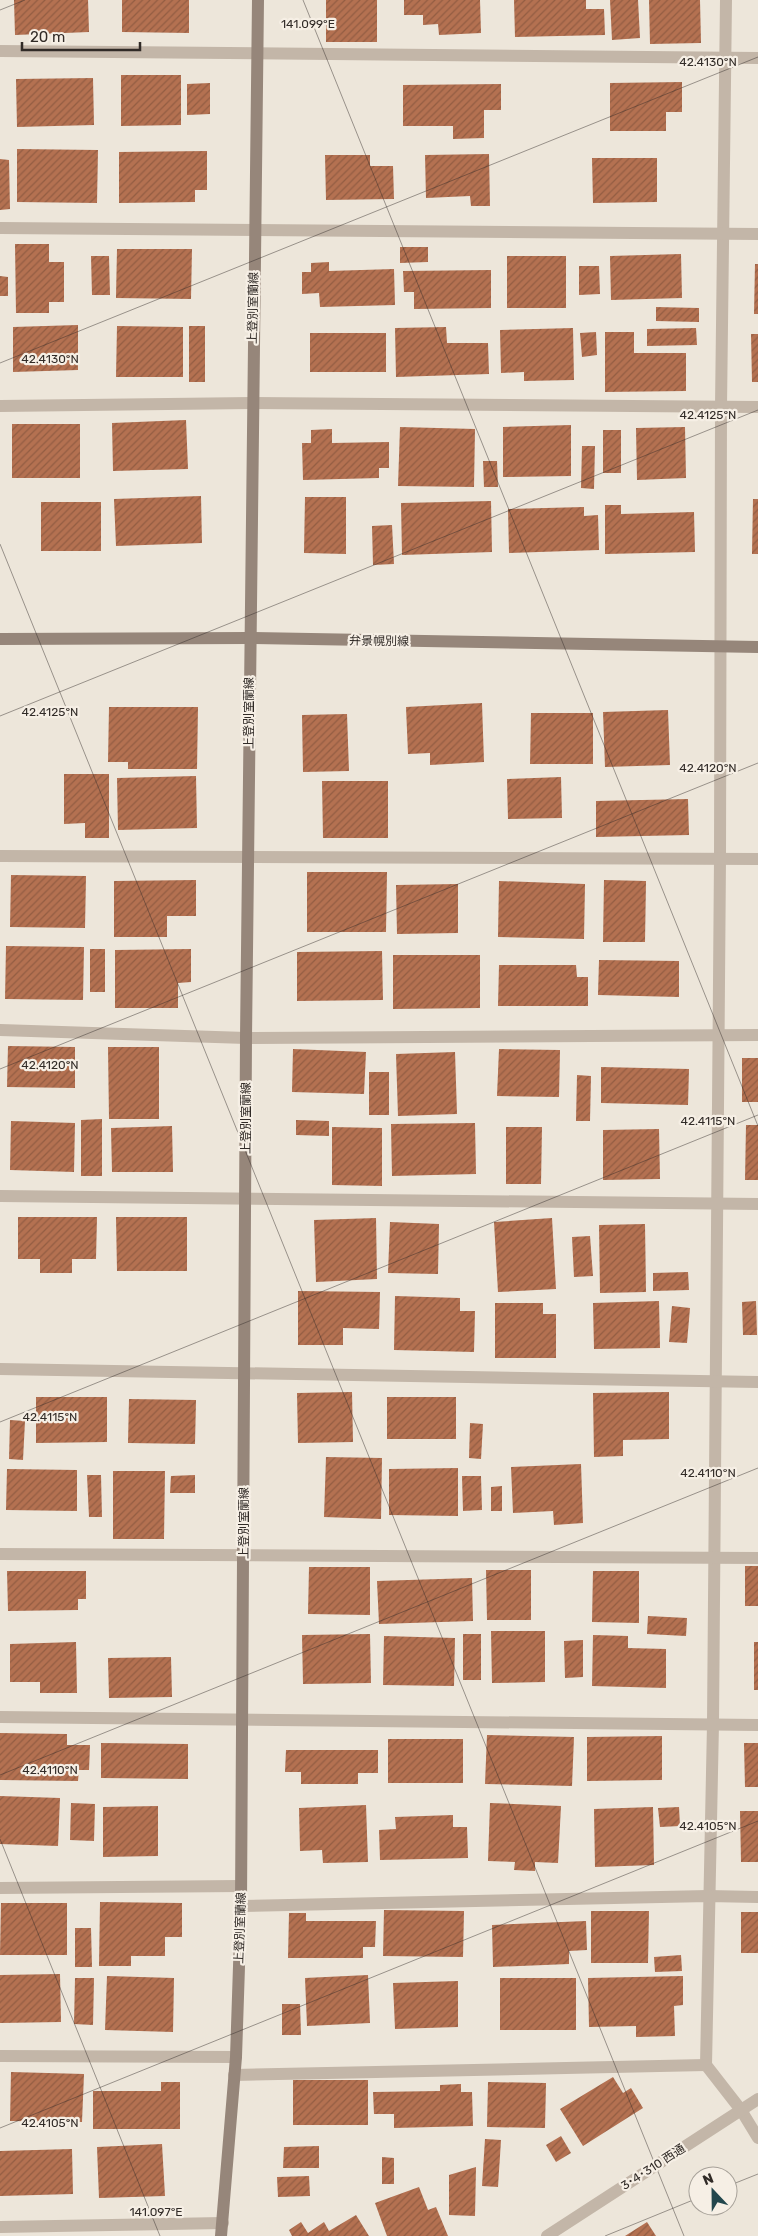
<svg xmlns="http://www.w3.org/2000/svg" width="758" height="2236" viewBox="0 0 758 2236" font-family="Rubik,'Noto Sans JP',sans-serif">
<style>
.building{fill:url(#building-hatch)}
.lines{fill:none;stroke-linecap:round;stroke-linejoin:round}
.minor{stroke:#c3b6a8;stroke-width:12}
.tertiary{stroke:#c3b6a8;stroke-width:12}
.secondary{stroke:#96867a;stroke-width:12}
.ticks{fill:none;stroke:#312b27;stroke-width:1;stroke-opacity:0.45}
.labels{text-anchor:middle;stroke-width:4.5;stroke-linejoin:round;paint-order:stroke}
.street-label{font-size:12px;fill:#312b27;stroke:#f6efe5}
.ticks-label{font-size:12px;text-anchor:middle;fill:#312b27;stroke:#f6efe5;stroke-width:4.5;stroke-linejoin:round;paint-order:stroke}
</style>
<defs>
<pattern id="building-hatch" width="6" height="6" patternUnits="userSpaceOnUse" patternTransform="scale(1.25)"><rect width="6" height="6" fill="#b47151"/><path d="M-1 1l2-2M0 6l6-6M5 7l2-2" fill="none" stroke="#935d43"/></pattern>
</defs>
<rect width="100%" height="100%" fill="#ede6da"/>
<g class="building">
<polygon points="14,0 88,0 89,32 15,35"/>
<polygon points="122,0 189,0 189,33 122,32"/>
<rect x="326" y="0" width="51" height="42"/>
<polygon points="404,0 480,0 481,33 439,35 438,24 423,25 423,15 404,15"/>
<polygon points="514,0 586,0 586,9 604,9 605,35 515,37"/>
<polygon points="610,0 638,0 640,38 612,40"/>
<polygon points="649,0 700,0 701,43 650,44"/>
<polygon points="121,75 181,75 181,125 121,126"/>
<polygon points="93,78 94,125 17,127 16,79"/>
<polygon points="682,82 682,112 666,112 666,131 610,131 610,83"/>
<polygon points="210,83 210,114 187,115 187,84"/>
<polygon points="501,84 501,110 484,110 484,138 453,139 453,126 403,126 403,85"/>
<polygon points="17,149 98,150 97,203 17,202"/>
<polygon points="207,151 207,190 195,190 195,202 119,203 119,152"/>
<polygon points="489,154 490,206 471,206 470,196 426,198 425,155"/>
<polygon points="325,155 370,155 370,166 393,166 394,199 326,200"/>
<polygon points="592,158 657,158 657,202 593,203"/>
<polygon points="0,159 9,160 10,209 0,210"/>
<polygon points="15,244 49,244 49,262 64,262 64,302 49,302 49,313 16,313"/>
<polygon points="400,247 428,247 428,262 400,263"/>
<polygon points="117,249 192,249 191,299 116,298"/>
<polygon points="681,254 682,298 611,300 610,256"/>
<polygon points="91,256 109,256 110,295 92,295"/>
<rect x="507" y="256" width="59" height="52"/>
<polygon points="329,262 329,271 394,269 395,305 320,307 319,293 302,294 302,272 311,272 311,263"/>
<polygon points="755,264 758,264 758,314 754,314"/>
<polygon points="579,266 599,266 600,294 579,295"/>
<polygon points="491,270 491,308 414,309 414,292 404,292 403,271"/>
<polygon points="0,276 8,277 8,296 0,296"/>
<polygon points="656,307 699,308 699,322 656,321"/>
<polygon points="78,325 78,370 13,372 13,327"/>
<polygon points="117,326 183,327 183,377 116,377"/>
<rect x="189" y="326" width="16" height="56"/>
<polygon points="446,327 447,343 488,343 489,374 396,377 395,328"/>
<polygon points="573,328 574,380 524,381 524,372 501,373 500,330"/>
<polygon points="696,328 697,345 647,346 647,329"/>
<polygon points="596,332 597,355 582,357 580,333"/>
<polygon points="605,332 634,332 634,353 686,353 686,391 605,392"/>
<rect x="310" y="333" width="76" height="39"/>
<polygon points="751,334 758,334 758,382 752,382"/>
<polygon points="186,420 188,469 113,471 112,423"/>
<rect x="12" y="424" width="68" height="54"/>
<polygon points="571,425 571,476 503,477 503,427"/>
<polygon points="400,427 475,429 474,487 398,486"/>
<polygon points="685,427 686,478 637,480 636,428"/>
<polygon points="332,429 332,443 389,442 389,468 379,468 379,478 303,480 302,443 311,443 311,430"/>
<rect x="603" y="430" width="18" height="43"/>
<polygon points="582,446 595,446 594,489 581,488"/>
<polygon points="483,461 497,461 498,487 484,487"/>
<polygon points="201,496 202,543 116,546 114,499"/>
<polygon points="305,497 346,497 346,554 304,553"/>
<polygon points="753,499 758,499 758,554 752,554"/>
<polygon points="491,501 492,552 402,555 401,503"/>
<rect x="41" y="502" width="60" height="49"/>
<polygon points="605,505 621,505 621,514 694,512 695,552 605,554"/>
<polygon points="584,507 584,516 598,515 599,550 509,553 508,509"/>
<polygon points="392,525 394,564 373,565 372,526"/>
<polygon points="482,703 484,762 430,765 430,753 408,754 406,707"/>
<polygon points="109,707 198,707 197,769 128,769 128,762 108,762"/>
<polygon points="668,710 670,765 605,767 603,712"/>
<polygon points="531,713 593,713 593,764 530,764"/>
<polygon points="347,714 349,771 303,772 302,715"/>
<polygon points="64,774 109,774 109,838 85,838 85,823 64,824"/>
<polygon points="196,776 197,828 118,830 117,778"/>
<polygon points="561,777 562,818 508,819 507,779"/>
<polygon points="322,781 388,781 388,838 323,838"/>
<polygon points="688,799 689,835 596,837 596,801"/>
<polygon points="307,872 387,872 386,932 307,932"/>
<polygon points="11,875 86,876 85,928 10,927"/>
<polygon points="196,880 196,916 167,916 167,937 114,937 114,881"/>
<polygon points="604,880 646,881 645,942 603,942"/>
<polygon points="499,881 585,884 584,939 498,937"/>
<polygon points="458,884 458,933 397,934 396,885"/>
<polygon points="6,946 84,947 83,1000 5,999"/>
<rect x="90" y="949" width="15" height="43"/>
<polygon points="191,949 191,982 178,983 178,1008 115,1008 115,950"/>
<polygon points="382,951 383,1000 297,1001 297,952"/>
<polygon points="393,955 480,955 480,1008 393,1009"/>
<polygon points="599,960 679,961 679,997 598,995"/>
<polygon points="499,965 576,965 577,977 588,977 588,1006 498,1006"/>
<polygon points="8,1046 75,1047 75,1088 7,1087"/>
<polygon points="108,1047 159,1047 159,1119 109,1119"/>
<polygon points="293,1049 366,1052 364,1094 292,1092"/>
<polygon points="499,1049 560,1050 559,1097 497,1096"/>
<polygon points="455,1052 457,1114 398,1116 396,1054"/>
<rect x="742" y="1058" width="16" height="44"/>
<polygon points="601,1067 689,1069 688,1105 601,1103"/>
<rect x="369" y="1072" width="20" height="43"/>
<polygon points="577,1075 591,1076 590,1121 576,1121"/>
<polygon points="102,1119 102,1176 81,1176 81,1120"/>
<polygon points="296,1120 329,1121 329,1136 296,1135"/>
<polygon points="11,1121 75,1123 74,1172 10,1170"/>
<polygon points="475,1123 476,1174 392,1176 391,1124"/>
<polygon points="746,1125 758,1125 758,1180 745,1180"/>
<polygon points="172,1126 173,1172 112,1172 111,1128"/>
<polygon points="332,1127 382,1128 382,1186 332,1185"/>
<polygon points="506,1127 542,1127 541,1184 506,1184"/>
<polygon points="659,1129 660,1179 603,1180 603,1130"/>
<polygon points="18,1217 97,1217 96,1259 72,1259 72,1273 40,1273 40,1259 18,1259"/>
<polygon points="116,1217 187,1217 187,1271 117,1271"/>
<polygon points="376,1218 377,1279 316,1282 314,1220"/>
<polygon points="552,1218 556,1289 498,1292 494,1222"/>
<polygon points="390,1222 439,1224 438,1274 388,1273"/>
<polygon points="645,1224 646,1292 600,1293 599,1225"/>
<polygon points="590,1236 593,1276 574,1277 572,1237"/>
<polygon points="688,1272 689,1290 653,1291 653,1273"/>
<polygon points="298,1291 380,1292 379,1329 343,1328 343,1345 298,1345"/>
<polygon points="395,1296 460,1298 460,1311 475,1311 474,1352 394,1350"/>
<polygon points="659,1301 660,1348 594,1349 593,1303"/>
<polygon points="756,1301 757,1335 743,1335 742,1302"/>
<polygon points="495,1303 543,1303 543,1314 556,1314 556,1358 495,1358"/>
<polygon points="672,1306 690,1308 687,1343 669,1342"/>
<polygon points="352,1392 353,1442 298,1443 297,1393"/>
<polygon points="669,1392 669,1439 623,1440 623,1456 594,1457 593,1393"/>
<polygon points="36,1397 107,1397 107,1442 36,1443"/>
<rect x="387" y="1397" width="69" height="42"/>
<polygon points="129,1399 196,1400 195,1444 128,1443"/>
<polygon points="10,1420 25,1421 23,1460 9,1459"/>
<polygon points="470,1423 483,1424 481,1459 469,1458"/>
<polygon points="326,1457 382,1458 381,1519 324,1517"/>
<polygon points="581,1464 583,1523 554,1525 553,1511 513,1513 511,1467"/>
<polygon points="458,1468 458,1516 389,1515 389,1469"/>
<polygon points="7,1469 77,1470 77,1511 6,1510"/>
<polygon points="113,1471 165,1471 164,1539 113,1539"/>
<polygon points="87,1475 101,1475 102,1517 89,1517"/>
<polygon points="195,1475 195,1493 170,1493 171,1476"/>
<polygon points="462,1476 481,1476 482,1510 463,1511"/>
<polygon points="502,1486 502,1511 491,1511 491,1487"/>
<rect x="745" y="1566" width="13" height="40"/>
<polygon points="309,1567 370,1567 370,1615 308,1614"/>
<polygon points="486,1570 531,1570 531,1620 487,1620"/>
<polygon points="7,1571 86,1571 86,1599 78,1599 78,1610 8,1611"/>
<polygon points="593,1571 639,1571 639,1623 592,1622"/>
<polygon points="472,1578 473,1621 379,1624 377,1581"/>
<polygon points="648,1616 687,1618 686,1636 647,1634"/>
<polygon points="491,1631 545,1631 545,1682 492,1683"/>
<polygon points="370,1634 371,1683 303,1684 302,1635"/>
<rect x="463" y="1634" width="18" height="46"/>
<polygon points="593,1635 628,1636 628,1648 666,1649 666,1688 592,1686"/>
<polygon points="384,1636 455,1638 454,1686 383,1685"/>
<polygon points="583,1640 583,1677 565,1678 564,1641"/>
<polygon points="76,1642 77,1693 40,1693 40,1682 10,1682 10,1644"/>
<rect x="754" y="1642" width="4" height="48"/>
<polygon points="171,1657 172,1697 109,1698 108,1658"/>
<polygon points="0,1733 67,1734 67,1745 90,1745 89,1770 79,1770 78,1781 0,1780"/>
<polygon points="487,1735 574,1737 572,1786 485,1784"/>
<polygon points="662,1736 662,1780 587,1781 587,1737"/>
<rect x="388" y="1739" width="75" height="44"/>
<polygon points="101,1743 188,1744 188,1779 101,1778"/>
<polygon points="744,1743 758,1743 758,1787 745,1787"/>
<polygon points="286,1750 378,1750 378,1773 358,1773 358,1784 301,1784 301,1772 285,1772"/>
<polygon points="0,1796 60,1798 58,1846 0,1844"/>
<polygon points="71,1803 95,1804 94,1841 70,1840"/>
<polygon points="490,1803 561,1806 558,1863 535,1862 535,1871 514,1870 515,1862 488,1861"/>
<polygon points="366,1805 368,1862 323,1863 322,1850 300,1851 299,1808"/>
<polygon points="158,1806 158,1856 103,1857 103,1807"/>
<polygon points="653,1807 654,1865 595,1867 594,1809"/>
<polygon points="679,1807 680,1826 660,1827 658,1808"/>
<polygon points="740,1811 758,1811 758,1862 741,1862"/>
<polygon points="453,1815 453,1827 467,1827 468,1858 380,1860 379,1830 396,1829 395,1817"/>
<polygon points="100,1902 182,1903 182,1937 165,1937 165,1956 131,1956 131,1966 99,1966"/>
<polygon points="1,1903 67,1903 67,1955 0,1955"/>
<polygon points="384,1910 464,1911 463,1957 383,1956"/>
<polygon points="591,1911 649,1911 648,1963 591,1963"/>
<rect x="741" y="1912" width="17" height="41"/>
<polygon points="289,1913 306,1913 306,1921 376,1921 375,1947 363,1947 363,1958 288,1958"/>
<polygon points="586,1921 587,1950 569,1951 569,1964 493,1967 492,1925"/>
<polygon points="75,1928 91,1928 92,1967 75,1967"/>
<polygon points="681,1955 682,1971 655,1972 654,1957"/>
<polygon points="60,1974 61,2022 0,2023 0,1975"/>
<polygon points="368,1975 370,2023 307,2026 305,1978"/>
<polygon points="107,1976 174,1978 173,2032 105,2030"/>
<polygon points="683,1976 683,2005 674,2006 675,2036 636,2037 636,2026 589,2027 588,1978"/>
<polygon points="75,1978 94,1978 93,2025 74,2024"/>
<rect x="500" y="1978" width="76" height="52"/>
<polygon points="458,1981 458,2027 395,2029 393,1983"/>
<polygon points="282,2004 300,2004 301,2035 282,2035"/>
<polygon points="11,2072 84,2074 82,2122 10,2121"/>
<polygon points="613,2077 623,2093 631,2088 643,2108 583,2146 560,2109"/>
<rect x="293" y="2080" width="75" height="45"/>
<polygon points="161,2082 180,2082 180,2129 93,2129 93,2091 161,2091"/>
<polygon points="488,2082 546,2083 545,2128 487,2127"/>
<polygon points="461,2084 461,2092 472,2092 473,2126 394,2128 394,2114 374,2114 373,2092 440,2091 440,2085"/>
<polygon points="561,2136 571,2153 556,2162 546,2145"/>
<polygon points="485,2139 501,2140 498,2187 482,2186"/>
<polygon points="162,2144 165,2196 99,2198 97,2147"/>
<polygon points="319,2146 319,2168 283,2168 284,2147"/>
<polygon points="72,2149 73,2194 0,2196 0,2151"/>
<polygon points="382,2157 394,2158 394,2184 382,2184"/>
<polygon points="476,2167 475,2216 449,2215 449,2175"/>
<polygon points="309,2176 310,2196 278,2197 277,2177"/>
<polygon points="419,2187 428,2210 436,2207 448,2236 387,2236 375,2203"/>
<polygon points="356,2215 369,2236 292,2236 289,2230 301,2222 308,2233 324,2222 329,2231"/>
<polygon points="647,2222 656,2236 625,2236"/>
</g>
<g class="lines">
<g class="minor">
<polyline points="726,0 721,407 720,858 713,1724 706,2065 741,2110 758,2138"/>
<polyline points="0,51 758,58"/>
<polyline points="0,228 758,234"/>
<polyline points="0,406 252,403 758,407"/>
<polyline points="0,856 758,859"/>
<polyline points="0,1030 246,1038 758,1035"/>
<polyline points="0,1196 758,1204"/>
<polyline points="0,1369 758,1382"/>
<polyline points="0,1554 758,1558"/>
<polyline points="0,1717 758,1725"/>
<polyline points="0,1888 241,1886"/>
<polyline points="241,1906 708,1896 758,1897"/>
<polyline points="0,2056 236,2057"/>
<polyline points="234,2075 706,2065"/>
<polyline points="0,2227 223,2223"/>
</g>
<polyline class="tertiary" points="547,2236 758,2099"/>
<g class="secondary">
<polyline points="0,639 249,638 758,647"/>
<polyline points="221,2236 236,2057 241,1906 246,1038 258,0"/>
</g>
</g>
<path class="ticks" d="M 303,0 L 758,1126M 0,10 L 25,0M 0,363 L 758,57M 0,544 L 684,2236M 0,716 L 758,410M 0,1069 L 758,763M 0,1422 L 758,1115M 0,1775 L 758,1468M 0,1839 L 160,2236M 0,2128 L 758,1821M 728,2186 L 758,2174M 605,2236 L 698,2198"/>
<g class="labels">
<g class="street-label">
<text transform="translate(253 308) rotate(-89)" y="4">上登別室蘭線</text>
<text transform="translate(379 641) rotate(1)" y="4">弁景幌別線</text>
<text transform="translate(249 713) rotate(-90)" y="4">上登別室蘭線</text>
<text transform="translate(246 1118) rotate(-90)" y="4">上登別室蘭線</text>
<text transform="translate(244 1523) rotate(-90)" y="4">上登別室蘭線</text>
<text transform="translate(240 1928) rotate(-88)" y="4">上登別室蘭線</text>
<text transform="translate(653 2167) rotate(-33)" y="4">3･4･310 西通</text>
</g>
</g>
<g class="ticks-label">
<text x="308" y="28">141.099°E</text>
<text x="708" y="66">42.4130°N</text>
<text x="50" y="363">42.4130°N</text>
<text x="708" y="419">42.4125°N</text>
<text x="50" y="716">42.4125°N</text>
<text x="708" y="772">42.4120°N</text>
<text x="50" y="1069">42.4120°N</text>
<text x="708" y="1125">42.4115°N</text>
<text x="50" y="1421">42.4115°N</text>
<text x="708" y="1477">42.4110°N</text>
<text x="50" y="1774">42.4110°N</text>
<text x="708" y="1830">42.4105°N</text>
<text x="50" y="2127">42.4105°N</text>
<text x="156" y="2216">141.097°E</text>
</g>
<g transform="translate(713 2191) rotate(338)"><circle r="24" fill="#f6efe5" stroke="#a7a199"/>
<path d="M0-4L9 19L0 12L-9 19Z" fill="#23474d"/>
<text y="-8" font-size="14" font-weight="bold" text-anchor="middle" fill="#312b27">N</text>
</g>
<path d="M22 42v8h118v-8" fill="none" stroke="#312b27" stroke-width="2.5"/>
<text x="30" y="42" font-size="15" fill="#312b27" stroke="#f6efe5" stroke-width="4" paint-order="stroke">20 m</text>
</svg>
